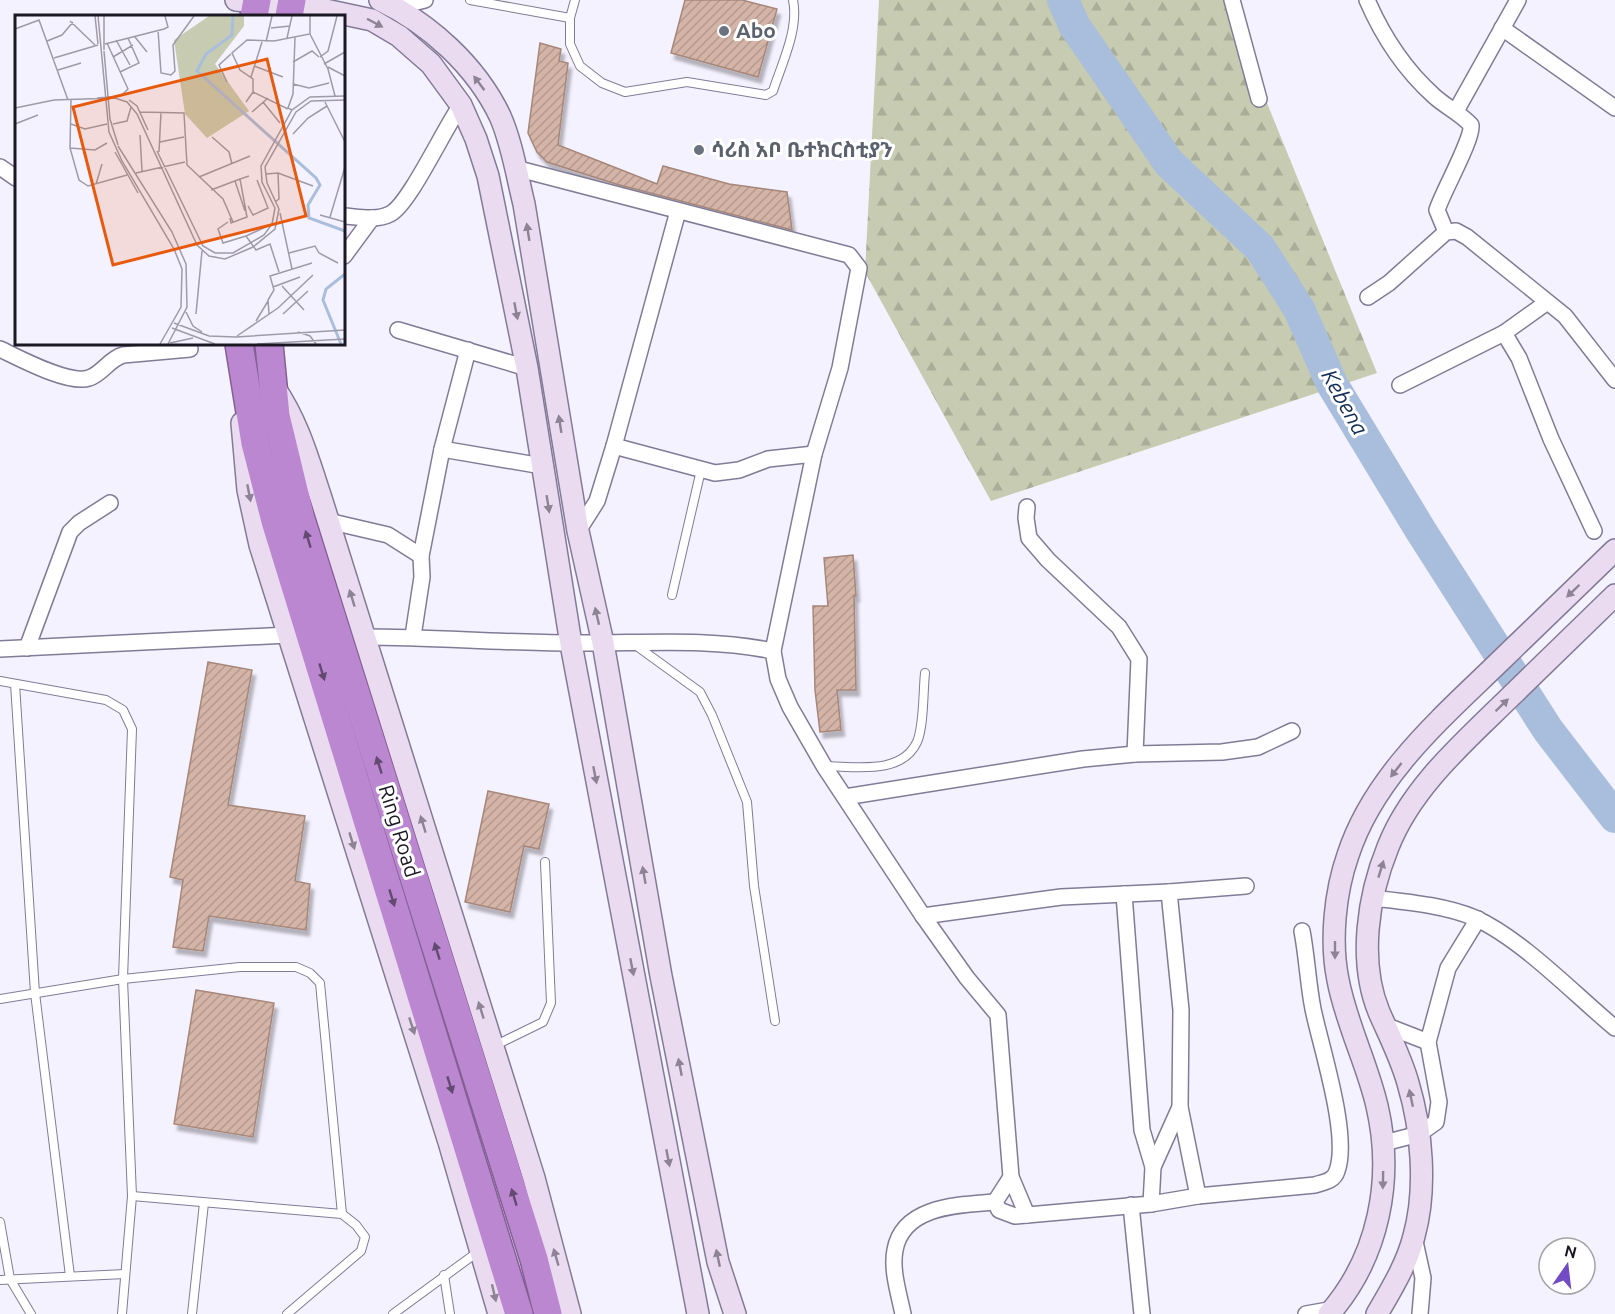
<svg xmlns="http://www.w3.org/2000/svg" width="1615" height="1314" viewBox="0 0 1615 1314" font-family="Ubuntu,'Noto Sans Ethiopic',sans-serif">
<style>
.forest{fill:url(#forest-firs)}
.lines{fill:none;stroke-linecap:round;stroke-linejoin:round}
.river{stroke:#a9bedc;stroke-width:32}
.building{fill:url(#building-hatch);stroke:#a6877a;stroke-width:1.5;filter:url(#shadow)}
.lane-casing{stroke:#827b96;stroke-width:10}
.street-casing{stroke:#827b96;stroke-width:18}
.secondary-casing{stroke:#827b96;stroke-width:24}
.highway-casing{stroke:#836093;stroke-width:30}
.lane{stroke:#fff;stroke-width:8}
.street{stroke:#fff;stroke-width:15}
.secondary{stroke:#ebdbf1;stroke-width:21}
.highway{stroke:#bb87d0;stroke-width:27}
.oneway{fill:#8d8394}
.oneway2{fill:#634a71}
.worship-dot{fill:#6b7280;stroke:#fff;stroke-width:2}
.labels{text-anchor:middle;stroke-width:6;stroke-linejoin:round;paint-order:stroke}
.worship-label{font-size:21px;font-weight:bold;fill:#5b616d;stroke:#fff;text-anchor:start}
.street-label{font-size:21px;fill:#1b1823;stroke:#fff}
.water-label{font-size:22px;font-style:italic;fill:#142f57;stroke:#fff}
.inset-river{fill:none;stroke:#a9bedc;stroke-width:3}
.inset-road{fill:none;stroke:#9e9ba7;stroke-width:1.5}
.view{fill:#e8590c;fill-opacity:0.15;stroke:#e8590c;stroke-width:3}
.inset-edge{fill:none;stroke:#1b1823;stroke-width:3}
</style>
<defs>
<pattern id="forest-firs" width="22" height="20" patternUnits="userSpaceOnUse" patternTransform="scale(1.5)"><rect width="22" height="20" fill="#c6cbb1"/><path d="M5 1l3.5 6h-7zM16 11l3.5 6h-7z" fill="#aaae98"/></pattern>
<pattern id="building-hatch" width="6" height="6" patternUnits="userSpaceOnUse" patternTransform="scale(1.5)"><rect width="6" height="6" fill="#d4b4a6"/><path d="M-1 1l2-2M0 6l6-6M5 7l2-2" fill="none" stroke="#b59a8f"/></pattern>
<filter id="shadow"><feDropShadow dx="3.5" dy="6" stdDeviation="1.5" flood-color="#0004"/></filter>
</defs>
<rect width="100%" height="100%" fill="#f5f2ff"/>
<polygon class="forest" points="879,0 1225,0 1377,373 991,501 865,272"/>
<g class="lines">
<polyline class="river" points="1063,0 1074,25 1169,163 1260,248 1299,309 1332,384 1421,531 1548,730 1615,817"/>
</g>
<g class="building">
<polygon points="685,0 742,0 777,9 758,77 671,53"/>
<polygon points="540,43 561,49 559,61 568,63 558,145 657,184 663,166 729,184 787,192 792,230 616,184 547,162 537,152 528,133"/>
<polygon points="853,555 856,596 854,596 856,690 837,690 841,730 820,732 815,690 813,606 828,606 824,558"/>
<polygon points="208,662 252,670 228,805 305,816 295,881 310,884 306,930 209,916 203,951 173,947 183,880 170,877"/>
<polygon points="488,791 549,804 539,849 524,846 510,912 465,902"/>
<polygon points="196,990 274,1003 253,1137 174,1124"/>
</g>
<g class="lines">
<defs>
<g id="lane">
<polyline points="470,0 570,18"/>
<path d="M 575,0 L 570,18 L 570,44 L 580,66 L 602,83 L 625,92 L 687,82 L 766,95 L 773,91 C 782,63 799,29 793,0"/>
<polyline points="672,595 701,470"/>
<polyline points="634,644 700,692 712,715 747,802 754,886 775,1021"/>
<polyline points="0,681 106,700 123,710 132,729 123,979 132,1196 122,1314"/>
<polyline points="15,684 35,993 70,1276"/>
<path d="M 824,766 C 854,766 901,776 917,742 C 924,726 923,692 925,673"/>
<polyline points="0,999 123,979 240,967 296,967 310,973 320,983 342,1214"/>
<polyline points="494,1046 543,1022 551,1003 545,862"/>
<polyline points="132,1196 342,1214 356,1225 365,1237 361,1251 287,1314"/>
<polyline points="0,1222 10,1279 31,1314"/>
<polyline points="444,1275 450,1314"/>
<polyline points="0,1280 125,1274"/>
<polyline points="192,1314 204,1203"/>
<polyline points="393,1314 479,1251"/>
</g>
<g id="street">
<polyline points="1232,0 1259,99"/>
<path d="M 1367,0 C 1383,37 1404,69 1434,96 C 1446,107 1460,113 1471,125 C 1473,139 1443,191 1437,210 L 1446,232"/>
<polyline points="396,7 425,0"/>
<polyline points="1502,28 1615,108"/>
<polyline points="1456,111 1518,0"/>
<polyline points="0,167 16,178"/>
<polyline points="515,168 849,255 859,268 840,368 814,454 773,651 778,679 790,707 824,766 923,916 967,978 998,1015 1011,1177 1027,1215"/>
<path d="M 344,216 C 359,217 376,221 390,214 C 409,205 445,127 461,105"/>
<polyline points="344,256 372,218"/>
<polyline points="1368,297 1389,283 1446,232 1456,231 1467,237 1565,316 1615,380"/>
<polyline points="398,330 527,368"/>
<polyline points="1504,333 1519,358 1551,439 1594,531"/>
<path d="M 0,349 C 19,358 69,385 89,378 C 102,374 109,359 123,355 L 190,349"/>
<polyline points="1400,385 1504,333 1546,303"/>
<polyline points="614,446 715,473 739,470 768,459 814,454"/>
<polyline points="442,449 542,466"/>
<polyline points="1027,507 1026,518 1029,538 1048,560 1119,627 1139,659 1135,754"/>
<polyline points="328,521 388,535 421,556"/>
<polyline points="578,531 597,501 614,446 678,211"/>
<polyline points="413,636 422,577 421,556 442,449 468,350"/>
<path d="M 365,637 C 434,637 502,643 571,643 C 639,644 706,637 773,651"/>
<polyline points="27,648 70,532 79,523 110,503"/>
<polyline points="0,649 288,635"/>
<polyline points="845,797 1083,759 1135,754 1222,752 1258,747 1292,731"/>
<polyline points="1124,894 1142,1130 1153,1167"/>
<path d="M 1372,898 C 1406,902 1444,905 1475,918 C 1523,940 1574,994 1615,1028"/>
<polyline points="923,916 1061,897 1169,892"/>
<polyline points="1387,1026 1428,1042"/>
<path d="M 1180,1107 L 1198,1196 L 1315,1185 C 1324,1182 1334,1181 1337,1171 C 1350,1135 1321,1048 1313,1009 C 1308,984 1307,957 1302,931"/>
<polyline points="1384,1143 1419,1134 1436,1122 1439,1102 1428,1042 1448,968 1478,919"/>
<polyline points="1011,1177 995,1202 999,1210 1015,1216 1151,1204 1153,1167 1180,1107 1181,1010 1169,892 1246,886"/>
<polyline points="1151,1204 1198,1196"/>
<polyline points="1131,1205 1142,1314"/>
<polyline points="1414,1237 1423,1278 1420,1314"/>
<path d="M 903,1314 C 899,1294 891,1270 895,1250 C 903,1205 960,1205 995,1202"/>
<polyline points="1306,1314 1334,1309"/>
</g>
<g id="secondary">
<polyline points="236,0 316,8 372,20 399,36 431,64 461,105 476,139 488,176 527,368 571,644 698,1314"/>
<path d="M 380,0 C 430,24 476,66 500,116 C 512,143 517,176 524,204 L 578,531 L 603,643 L 661,976 L 718,1262 L 735,1314"/>
<path d="M 274,387 C 298,422 308,459 321,498 L 534,1178 L 570,1314"/>
<polyline points="242,423 248,490 260,545 449,1142 499,1314"/>
<path d="M 1329,1314 C 1379,1257 1394,1179 1377,1106 C 1367,1063 1346,1023 1338,980 C 1330,941 1335,892 1348,855 C 1373,778 1438,721 1494,667 C 1534,628 1575,589 1615,550"/>
<path d="M 1377,1314 C 1391,1290 1407,1264 1414,1236 C 1427,1189 1422,1130 1408,1083 C 1401,1058 1389,1035 1379,1012 C 1358,961 1368,896 1388,847 C 1411,788 1463,743 1507,700 C 1543,665 1579,630 1615,595"/>
</g>
<g id="highway">
<polyline points="254,16 257,0"/>
<polyline points="289,16 292,0"/>
<polyline points="239,344 255,443 275,521 519,1314"/>
<polyline points="269,344 276,416 301,519 534,1259 548,1314"/>
</g>
</defs>
<use href="#lane" class="lane-casing"/>
<use href="#street" class="street-casing"/>
<use href="#secondary" class="secondary-casing"/>
<use href="#highway" class="highway-casing"/>
<use href="#lane" class="lane"/>
<use href="#street" class="street"/>
<use href="#secondary" class="secondary"/>
<use href="#highway" class="highway"/>
</g>
<defs><path id="oneway-solid" d="M-6-.8H1V-3.2L6.5 0L1 3.2V.8H-6Z" transform="scale(1.5)"/></defs>
<g class="oneway">
<use href="#oneway-solid" transform="translate(375 23) rotate(28)"/>
<use href="#oneway-solid" transform="translate(479 83) rotate(-127)"/>
<use href="#oneway-solid" transform="translate(528 232) rotate(-99)"/>
<use href="#oneway-solid" transform="translate(516 311) rotate(79)"/>
<use href="#oneway-solid" transform="translate(560 424) rotate(-99)"/>
<use href="#oneway-solid" transform="translate(249 493) rotate(79)"/>
<use href="#oneway-solid" transform="translate(548 504) rotate(81)"/>
<use href="#oneway-solid" transform="translate(1573 591) rotate(136)"/>
<use href="#oneway-solid" transform="translate(352 598) rotate(-107)"/>
<use href="#oneway-solid" transform="translate(597 616) rotate(-103)"/>
<use href="#oneway-solid" transform="translate(1502 705) rotate(-44)"/>
<use href="#oneway-solid" transform="translate(1396 770) rotate(128)"/>
<use href="#oneway-solid" transform="translate(595 775) rotate(79)"/>
<use href="#oneway-solid" transform="translate(423 824) rotate(-107)"/>
<use href="#oneway-solid" transform="translate(352 841) rotate(73)"/>
<use href="#oneway-solid" transform="translate(1381 869) rotate(-73)"/>
<use href="#oneway-solid" transform="translate(644 875) rotate(-100)"/>
<use href="#oneway-solid" transform="translate(1335 950) rotate(90)"/>
<use href="#oneway-solid" transform="translate(632 967) rotate(79)"/>
<use href="#oneway-solid" transform="translate(481 1010) rotate(-107)"/>
<use href="#oneway-solid" transform="translate(412 1026) rotate(72)"/>
<use href="#oneway-solid" transform="translate(680 1067) rotate(-101)"/>
<use href="#oneway-solid" transform="translate(1411 1098) rotate(-102)"/>
<use href="#oneway-solid" transform="translate(668 1158) rotate(79)"/>
<use href="#oneway-solid" transform="translate(1383 1180) rotate(91)"/>
<use href="#oneway-solid" transform="translate(556 1257) rotate(-106)"/>
<use href="#oneway-solid" transform="translate(718 1258) rotate(-102)"/>
<use href="#oneway-solid" transform="translate(494 1293) rotate(77)"/>
</g>
<g class="oneway2">
<use href="#oneway-solid" transform="translate(308 539) rotate(-107)"/>
<use href="#oneway-solid" transform="translate(322 672) rotate(73)"/>
<use href="#oneway-solid" transform="translate(379 765) rotate(-107)"/>
<use href="#oneway-solid" transform="translate(392 898) rotate(73)"/>
<use href="#oneway-solid" transform="translate(437 951) rotate(-107)"/>
<use href="#oneway-solid" transform="translate(450 1085) rotate(73)"/>
<use href="#oneway-solid" transform="translate(514 1197) rotate(-107)"/>
</g>
<g class="worship-dot">
<circle cx="724" cy="31" r="6"/>
<circle cx="699" cy="150" r="6"/>
</g>
<g class="labels">
<g class="worship-label">
<text x="736" y="38">Abo</text>
<text x="711" y="157">ሳሪስ አቦ ቤተክርስቲያን</text>
</g>
<g class="street-label">
<text transform="translate(399 831) rotate(73)" y="7">Ring Road</text>
</g>
<g class="water-label">
<text transform="translate(1345 402) rotate(61)" y="8">Kebena</text>
</g>
</g>
<g transform="translate(15 15)">
<rect width="330" height="330" fill="#f5f2ff"/>
<path d="M 194,1 L 229,1 L 229,11 L 200,49 L 234,96 L 192,123 L 170,99 L 159,25 Z" fill="#c6cbb1"/>
<path class="inset-river" d="M 218,1 L 217,20 L 191,39 L 182,56 L 301,163 L 305,170 L 293,190 L 294,203 L 330,216M 326,329 L 308,285 L 311,274 L 330,259"/>
<path class="inset-road" d="M 80,1 L 83,29M 83,1 L 94,117 L 107,146 L 159,234 L 167,254 L 166,292 L 145,329M 55,6 L 80,30M 256,13 L 275,11M 0,14 L 24,5 L 53,85M 143,15 L 146,58 L 156,60 L 160,56 L 158,30 L 179,1M 295,19 L 313,54 L 320,81M 120,22 L 132,37M 272,23 L 277,1M 101,25 L 115,50M 32,26 L 47,20 L 58,7M 251,27 L 257,1M 92,28 L 113,74 L 106,81M 90,29 L 149,14 L 153,12 L 150,1M 89,35 L 89,1M 89,36 L 95,104 L 103,130M 98,42 L 118,30M 305,42 L 313,36 L 322,1M 39,43 L 83,30M 278,47 L 297,36 L 304,42M 309,49 L 330,37M 239,51 L 268,62M 313,52 L 330,61M 43,55 L 66,48M 105,57 L 124,48 L 113,23M 236,62 L 247,27M 212,67 L 204,50 L 216,39M 278,69 L 294,73 L 314,68M 238,77 L 273,94M 82,83 L 106,81M 56,85 L 55,133 L 64,165 L 73,171 L 112,160M 114,85 L 122,91 L 133,115M 231,87 L 238,77 L 238,64 L 225,55 L 217,38 L 232,25 L 259,26 L 295,19 L 295,1M 248,87 L 265,108M 310,87 L 330,127M 0,93 L 39,85 L 100,83 L 112,87 L 122,99 L 182,230 L 194,241 L 210,244 L 238,232 L 260,214 L 264,194 L 252,168 L 250,152 L 281,97 L 296,86 L 330,85M 277,95 L 273,93 L 278,79 L 280,22M 125,97 L 169,98 L 172,150 L 208,184 L 218,207M 237,97 L 253,83M 0,109 L 23,100M 56,109 L 70,114 L 92,109M 98,109 L 112,106 L 116,92M 278,119 L 293,103 L 312,91M 125,120 L 127,156M 197,122 L 214,137 L 217,149M 145,127 L 169,122M 103,131 L 157,217 L 171,249 L 172,292 L 153,329M 55,133 L 80,135 L 92,128M 142,136 L 188,231 L 200,238 L 218,238 L 249,220 L 257,209 L 260,193 L 247,167 L 246,151 L 277,95 L 295,82 L 330,81M 100,137 L 123,178M 144,137 L 146,97M 121,158 L 170,147M 251,159 L 263,158 L 298,171M 184,162 L 235,141M 220,166 L 230,196M 81,169 L 87,149M 196,175 L 225,164M 260,187 L 264,184 L 263,158M 233,191 L 238,200 L 253,193 L 242,165M 265,198 L 277,254M 305,200 L 330,207M 315,202 L 330,152M 215,203 L 216,208 L 232,202 L 225,164 L 234,161M 213,207 L 203,214 L 208,228 L 231,221M 255,210 L 231,221 L 241,235 L 255,229 L 264,257M 274,238 L 300,231 L 304,238 L 323,248M 267,271 L 289,295M 258,272 L 285,262M 171,297 L 178,311 L 187,317M 181,299 L 187,236M 254,299 L 253,285 L 259,275 L 255,261 L 297,248M 268,299 L 293,276M 241,306 L 253,286M 159,308 L 194,321 L 221,322 L 330,315M 157,313 L 200,329M 283,317 L 295,321 L 301,329M 222,321 L 263,293 L 298,260M 155,328 L 178,323M 242,329 L 330,324"/>
<path class="view" d="M 252,44 L 291,201 L 98,250 L 58,92 Z"/>
<rect width="330" height="330" class="inset-edge"/>
</g>
<g transform="translate(1567 1266) rotate(14)"><circle r="28" fill="#ffffff" stroke="#a4a3a7" stroke-width="1.5"/>
<path d="M0-4.5L10 22L0 15L-10 22Z" fill="#734bc4"/>
<text y="-9" font-size="16" font-weight="bold" text-anchor="middle" fill="#1b1823">N</text>
</g>
</svg>
